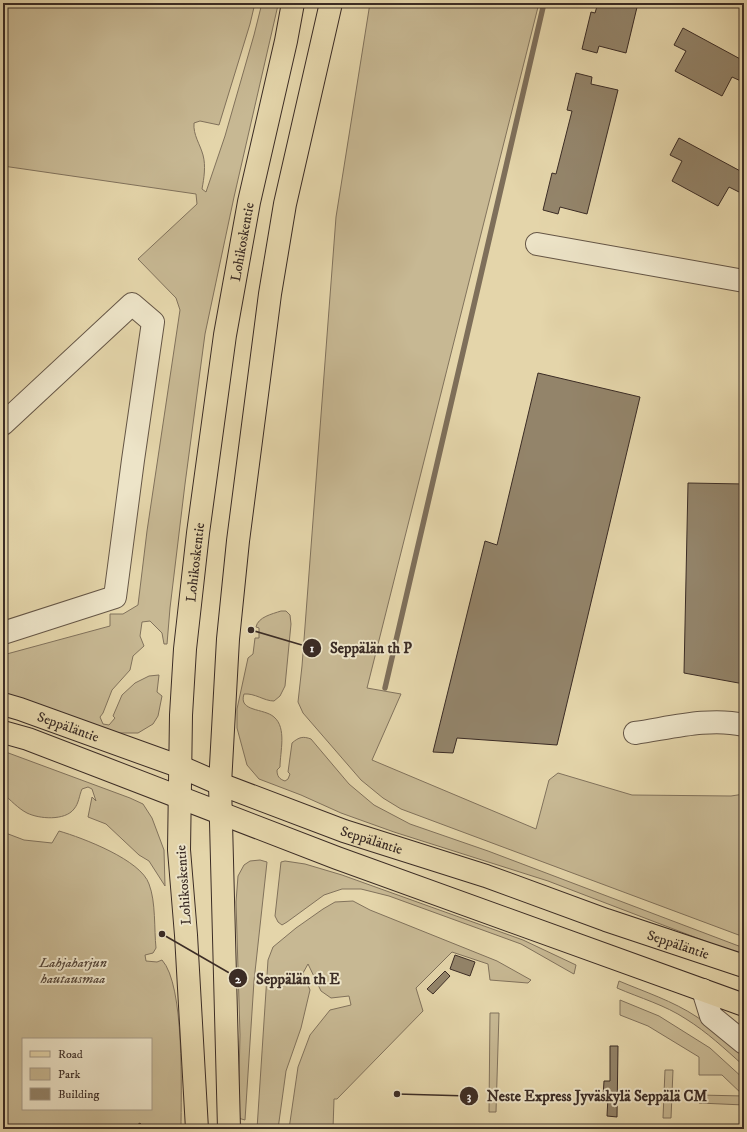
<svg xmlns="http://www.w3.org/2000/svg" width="747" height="1132" viewBox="0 0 747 1132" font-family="'IM FELL DW Pica',serif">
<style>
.green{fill:#c7b893;stroke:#81725c;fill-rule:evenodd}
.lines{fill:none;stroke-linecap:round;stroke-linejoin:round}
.stream{stroke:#7e6f5a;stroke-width:5.5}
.building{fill:#93846a;stroke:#3b2c25}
.minor-casing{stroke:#655646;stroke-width:24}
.major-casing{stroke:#3b2c25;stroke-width:24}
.minor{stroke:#ede4c8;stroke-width:22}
.major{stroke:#e4d5aa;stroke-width:22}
.labels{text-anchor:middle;stroke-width:4;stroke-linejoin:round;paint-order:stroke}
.street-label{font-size:14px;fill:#3b2c25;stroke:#ede4c8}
.park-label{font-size:14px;font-style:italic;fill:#57483b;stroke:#ede4c8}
.leader{fill:none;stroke:#3b2c25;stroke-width:1.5}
.callout-dot{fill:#3b2c25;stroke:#ede4c8;stroke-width:1.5}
.mark-label{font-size:12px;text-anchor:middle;font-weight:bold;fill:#fff}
.callout-label{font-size:15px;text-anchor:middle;font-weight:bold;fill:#3b2c25;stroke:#ede4c8;stroke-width:4;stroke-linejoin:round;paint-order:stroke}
</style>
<rect width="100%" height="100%" fill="#e4d5aa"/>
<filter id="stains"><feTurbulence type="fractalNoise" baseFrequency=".005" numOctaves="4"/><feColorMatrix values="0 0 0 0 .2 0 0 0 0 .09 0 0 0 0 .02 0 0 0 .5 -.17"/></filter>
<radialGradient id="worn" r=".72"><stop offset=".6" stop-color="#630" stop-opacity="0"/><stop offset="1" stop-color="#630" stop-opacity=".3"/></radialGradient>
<g class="green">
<path d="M 3,3 L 255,3 L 250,24 L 219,125 L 200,121 L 194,123 C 193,135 200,144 203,155 C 206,166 204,178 202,189 L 206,192 L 225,136 L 254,35 L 262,3 L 277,3 L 278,5 L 234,197 L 205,334 L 185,484 L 170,608 L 167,644 L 164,644 L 162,633 L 150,621 L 142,622 L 140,636 L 144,646 L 133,656 L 130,670 L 112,690 L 103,713 L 100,717 L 103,724 L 109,725 L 115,718 L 113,716 L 122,695 L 135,683 L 149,676 L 159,675 L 157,692 L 162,696 L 158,716 L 153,724 L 138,733 L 120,733 L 96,729 L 3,695 L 3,655 L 110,626 L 110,614 L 123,614 L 138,605 L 147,531 L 180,310 L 176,298 L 138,259 L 197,204 L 196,194 L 3,166 Z"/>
<polygon points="370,3 539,3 367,688 401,694 372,760 536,829 549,780 558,773 632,795 731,796 744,794 744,937 401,809 383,798 361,780 303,713 298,702 302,666 336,217"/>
<path d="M 281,611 L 286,611 L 290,615 L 291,624 L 285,686 L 280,696 L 274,701 C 264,701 255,693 244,694 C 238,712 264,708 274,717 C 287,728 280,752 280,767 L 277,770 C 277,776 279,779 285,781 L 288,779 L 290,774 L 288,772 L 292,743 C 299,737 303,736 311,739 L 349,784 L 374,805 L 410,824 L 488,851 L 744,948 L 744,956 L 548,881 L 394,832 L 341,813 L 301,795 L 259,779 L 247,765 L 237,728 L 237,709 L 248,658 L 253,654 L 255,638 L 259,638 L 259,628 L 256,627 C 258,617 272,614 281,611 Z"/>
<path d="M 3,751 L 130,798 L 143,804 L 152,818 L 164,850 L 165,886 L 149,861 L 139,855 L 106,824 L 88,817 L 92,797 L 96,801 L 92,789 L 88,787 L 82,789 C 79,796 79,803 74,809 C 65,821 39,819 27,813 C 19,809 10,800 3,793 Z"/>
<path d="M 59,831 C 83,838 141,860 149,884 C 156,902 154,929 156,948 L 153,953 L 145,955 L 146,961 L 157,962 L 162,960 C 185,985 181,1093 181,1129 L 3,1129 L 3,832 L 24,840 L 52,843 ZM 23,1039 L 151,1039 L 151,1109 L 23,1109 Z"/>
<polygon points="260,860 267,862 254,981 245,1120 238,1118 240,1035 236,902 238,876 244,865 250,861"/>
<polygon points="285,861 305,864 342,875 523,940 576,965 574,974 572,973 521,944 389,896 361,889 342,889 324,895 287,922 282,925 278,922 275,916 281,862"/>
<polygon points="353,901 370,910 497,961 531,980 528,983 490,980 488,964 452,952 416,988 423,1011 337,1099 334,1099 333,1129 289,1129 298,1067 310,1035 330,1010 351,1005 349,996 331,998 321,991 308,964 303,973 310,990 301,1028 286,1071 278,1129 257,1129 268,960 273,947 296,928 323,909 335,902"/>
<path d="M 619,981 C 645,992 673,1001 697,1017 C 714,1028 729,1043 744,1057 L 744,1066 C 725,1049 707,1032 686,1019 C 665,1005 640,998 617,988 Z"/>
<polygon points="620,1000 659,1016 710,1048 744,1079 744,1105 699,1103 699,1095 744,1096 722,1075 699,1075 699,1057 648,1026 620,1015"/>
<polygon points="490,1013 499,1013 496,1112 489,1112"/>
<polygon points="665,1070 673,1070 671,1118 663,1118"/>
</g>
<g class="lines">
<polyline class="stream" points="385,688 544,3"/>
</g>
<g class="building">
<polygon points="598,3 638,3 626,53 599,46 597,53 582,49 591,12 595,13"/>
<polygon points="683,28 744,61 744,80 743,82 732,77 722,96 675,71 686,51 674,45"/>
<polygon points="576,73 592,77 591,84 618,90 587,214 560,207 558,214 543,210 552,173 556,174 572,111 567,110"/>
<polygon points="679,138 744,173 744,183 739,192 729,187 718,206 672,181 682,161 670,155"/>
<polygon points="538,373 640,397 557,745 457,738 453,753 433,752 485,541 497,545"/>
<polygon points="688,483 744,484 744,684 684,673"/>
<polygon points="455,955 475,962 470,976 450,969"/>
<polygon points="445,971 450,976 433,994 427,989"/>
<polygon points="610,1046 618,1046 617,1117 607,1116 608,1097 603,1097 604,1081 610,1081"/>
<polygon points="140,1123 144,1129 131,1129"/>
</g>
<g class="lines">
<defs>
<g id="minor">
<polyline points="537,244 744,281"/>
<polyline points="3,424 132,304 153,322 133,460 115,597 3,633"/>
<path d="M 635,733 C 670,728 709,717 744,725"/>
<polyline points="703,990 711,1016 744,1043"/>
</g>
<g id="major">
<path id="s1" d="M 3,704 L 20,709 L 181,767 L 220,784 L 344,831 L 486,876 L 606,920 L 744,966"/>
<polyline points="3,732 28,739 101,767 337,858 744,1005"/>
<path id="s2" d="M 197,1129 L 186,935 L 179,850 L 181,715 L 185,649 L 198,533 L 225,335 L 249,202 L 286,41 L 293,3"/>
<polyline points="229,1129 220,784 228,639 238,541 270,294 285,204 331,3"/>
</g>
</defs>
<use href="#minor" class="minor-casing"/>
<use href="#major" class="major-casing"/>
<use href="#minor" class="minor"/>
<use href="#major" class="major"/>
</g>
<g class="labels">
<g class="street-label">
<text dy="5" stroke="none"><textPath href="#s2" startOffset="892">Lohikoskentie</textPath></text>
<text dy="5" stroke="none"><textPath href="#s2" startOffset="568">Lohikoskentie</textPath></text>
<text dy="5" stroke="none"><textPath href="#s1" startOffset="69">Seppäläntie</textPath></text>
<text dy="5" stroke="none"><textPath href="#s1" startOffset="393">Seppäläntie</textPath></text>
<text transform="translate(183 885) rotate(-94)" y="5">Lohikoskentie</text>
<text dy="5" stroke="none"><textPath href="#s1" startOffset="717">Seppäläntie</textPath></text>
</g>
<g class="park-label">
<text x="73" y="967">Lahjaharjun<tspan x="73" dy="16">hautausmaa</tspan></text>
</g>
</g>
<path class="leader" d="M251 630L312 648M162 934L238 978M397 1094L469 1096"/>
<g class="callout-dot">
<circle cx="251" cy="630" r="4"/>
<circle cx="162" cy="934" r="4"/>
<circle cx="397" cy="1094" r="4"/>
<circle cx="312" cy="648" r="10"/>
<circle cx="238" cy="978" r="10"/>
<circle cx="469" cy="1096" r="10"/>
</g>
<g class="mark-label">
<text x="312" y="652">1</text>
<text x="238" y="983">2</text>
<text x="469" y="1100">3</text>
</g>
<g class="callout-label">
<text x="371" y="653">Seppälän th P</text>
<text x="298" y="984">Seppälän th E</text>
<text x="597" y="1101">Neste Express Jyväskylä Seppälä CM</text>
</g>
<rect width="747" height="1132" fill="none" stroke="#e4d5aa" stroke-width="16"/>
<rect x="4" y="4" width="739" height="1124" fill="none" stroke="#3b2c25" stroke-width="2"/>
<rect x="8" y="8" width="731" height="1116" fill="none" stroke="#3b2c25"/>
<rect x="22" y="1038" width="130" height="72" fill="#ede4c8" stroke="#a69a87"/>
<rect x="30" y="1051" width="20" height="6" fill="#e4d5aa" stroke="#a69a87"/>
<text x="58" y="1058" font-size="12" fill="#3b2c25">Road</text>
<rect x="30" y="1068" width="20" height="12" fill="#c7b893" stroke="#a69a87"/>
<text x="58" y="1078" font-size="12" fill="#3b2c25">Park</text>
<rect x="30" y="1088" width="20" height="12" fill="#93846a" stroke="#a69a87"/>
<text x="58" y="1098" font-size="12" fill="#3b2c25">Building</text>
<rect width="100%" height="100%" filter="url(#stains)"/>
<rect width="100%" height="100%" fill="url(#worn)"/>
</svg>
